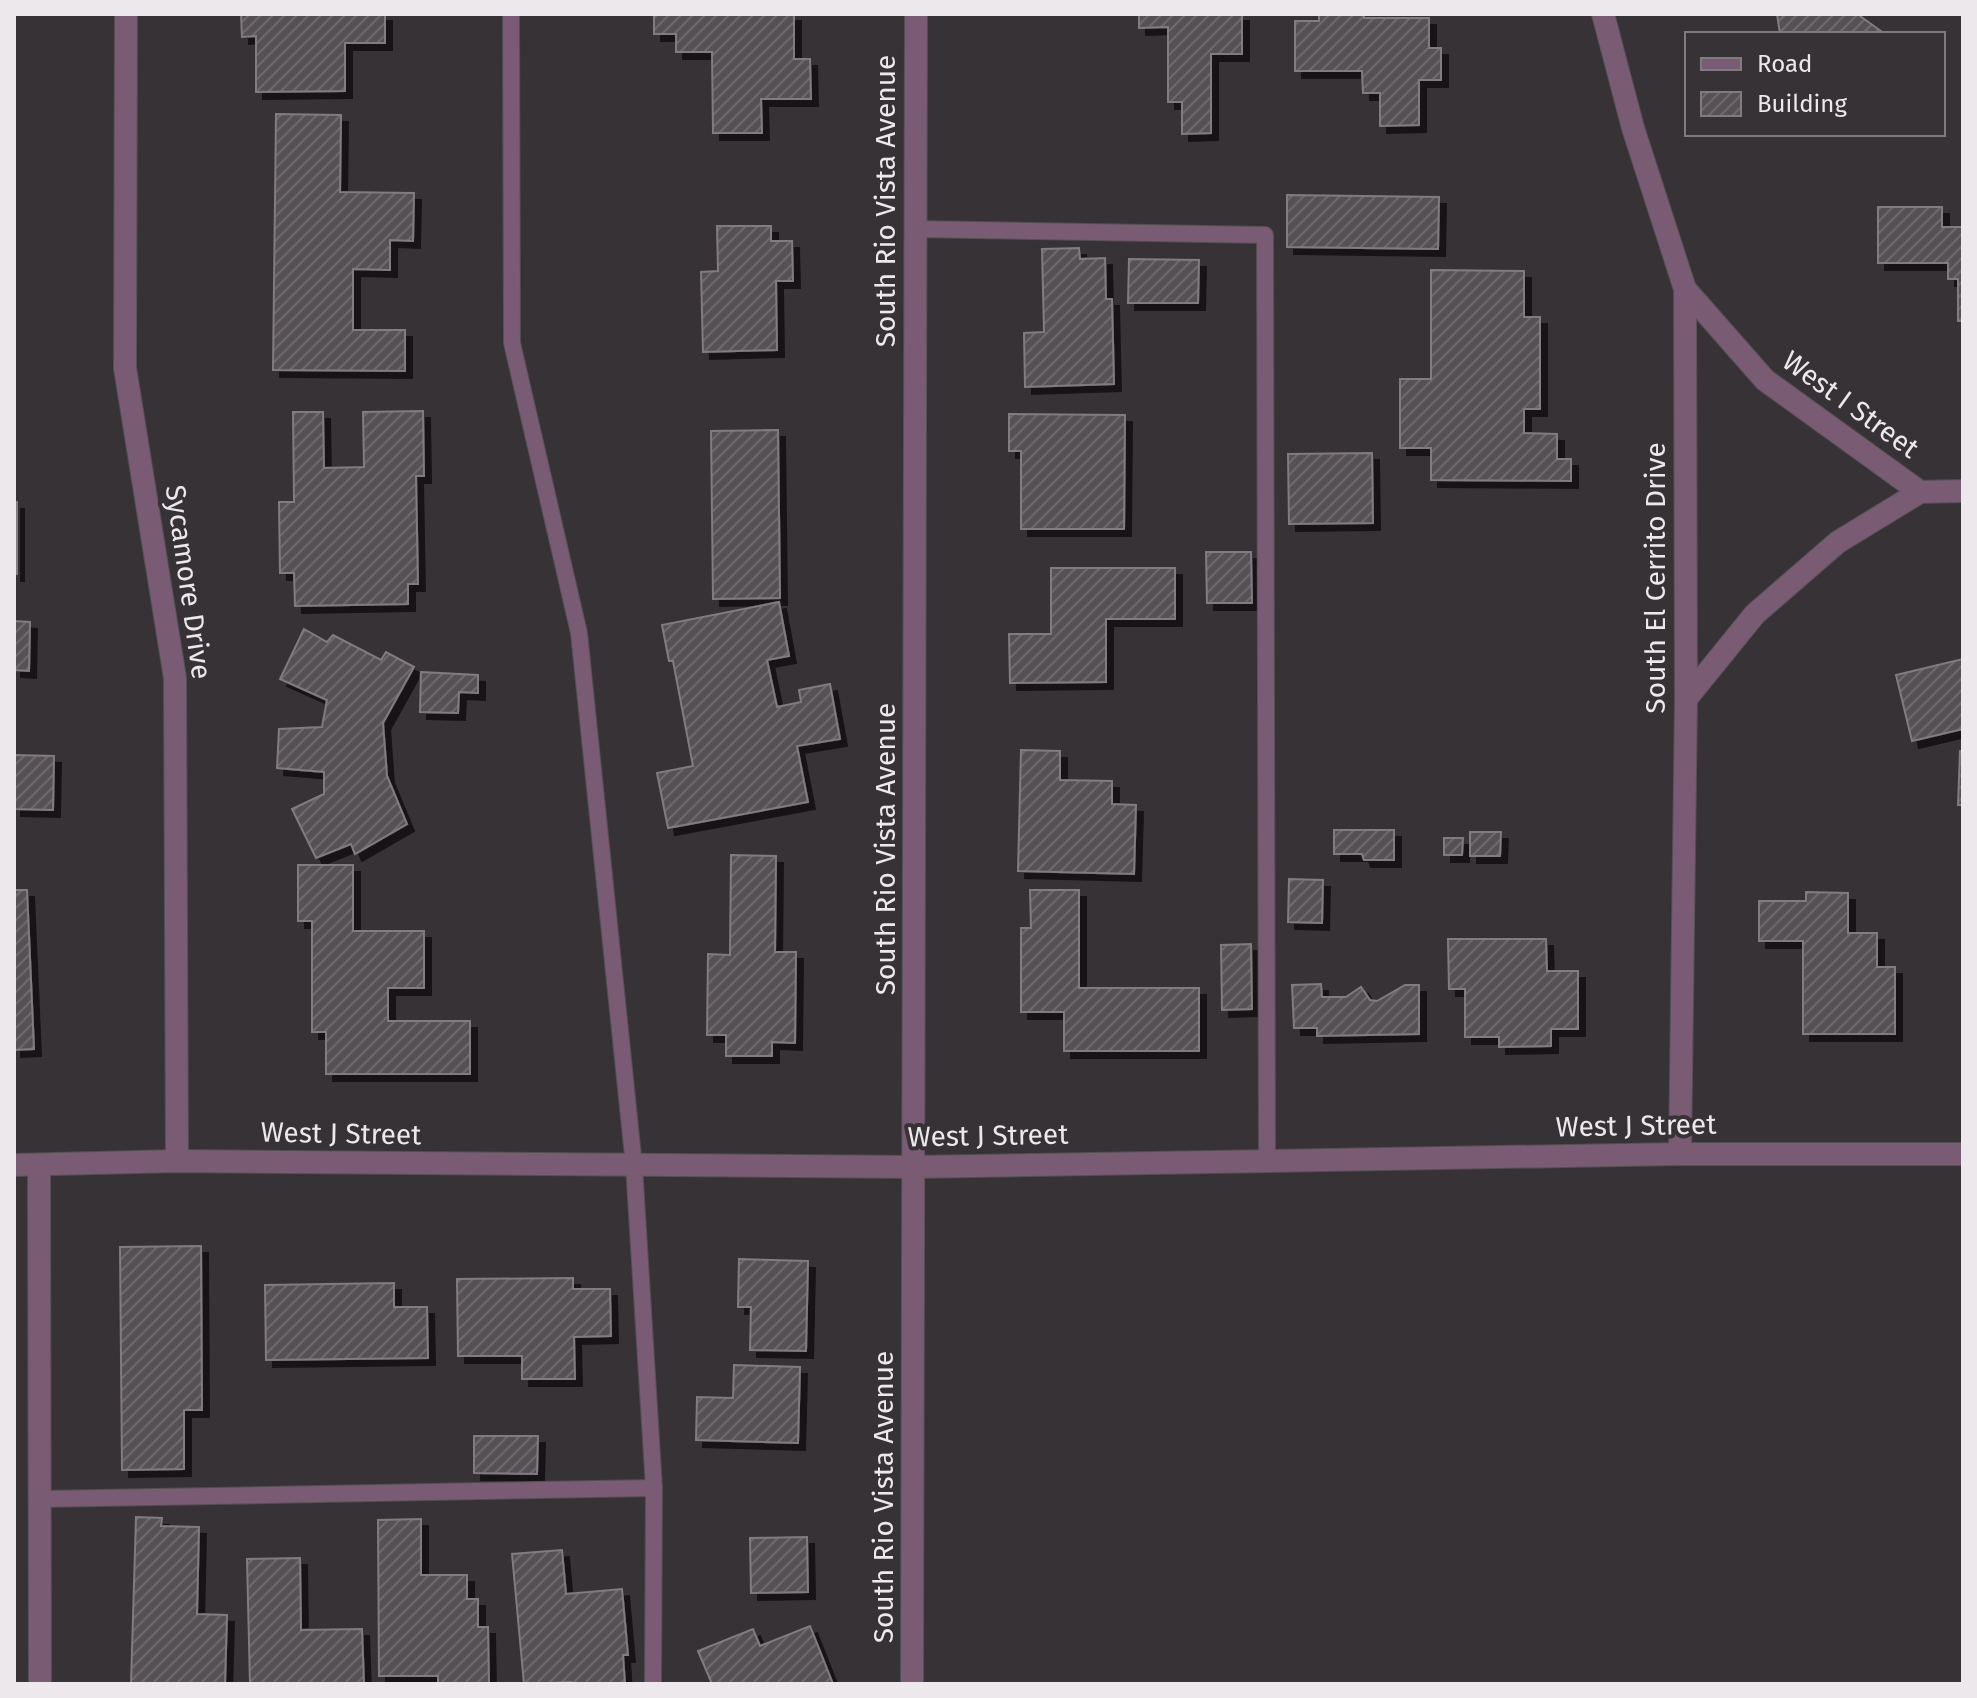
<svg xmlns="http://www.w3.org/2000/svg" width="1977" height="1698" viewBox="0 0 1977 1698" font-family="'Fira Sans',sans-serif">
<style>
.building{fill:url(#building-hatch);stroke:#817b80;stroke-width:2;filter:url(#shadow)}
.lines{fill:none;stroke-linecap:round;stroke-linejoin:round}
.service-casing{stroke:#544f53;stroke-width:18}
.minor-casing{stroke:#544f53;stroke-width:24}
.tertiary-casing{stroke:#544f53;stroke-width:24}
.service{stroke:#795b73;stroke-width:16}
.minor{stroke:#795b73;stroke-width:22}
.tertiary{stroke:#795b73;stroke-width:22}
.labels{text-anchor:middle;stroke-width:8;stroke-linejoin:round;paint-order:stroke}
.street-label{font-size:28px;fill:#ece8eb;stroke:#373236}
</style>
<defs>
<pattern id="building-hatch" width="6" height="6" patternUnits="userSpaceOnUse" patternTransform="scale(2)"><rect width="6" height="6" fill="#575155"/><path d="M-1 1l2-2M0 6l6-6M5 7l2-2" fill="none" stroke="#6f6a6e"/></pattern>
<filter id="shadow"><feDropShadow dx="7" dy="7" stdDeviation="0" flood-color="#0009"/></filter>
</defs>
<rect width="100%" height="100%" fill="#373236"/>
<g class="building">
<polygon points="241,14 385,14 385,43 345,43 345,91 256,92 256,36 242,37"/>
<polygon points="654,14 794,14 794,59 810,59 811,99 761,99 762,133 713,133 712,52 676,52 676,34 654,34"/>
<polygon points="1139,14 1242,14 1242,54 1211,54 1211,133 1182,134 1182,102 1168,102 1168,27 1139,28"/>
<polygon points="1319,14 1364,14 1364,18 1429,18 1429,48 1441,48 1441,80 1419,80 1419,125 1380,126 1380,93 1363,93 1362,71 1295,71 1295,21 1319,21"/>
<polygon points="1777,14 1860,14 1860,16 1885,34 1780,34"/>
<polygon points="276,114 341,115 340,192 414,193 413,241 390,240 390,270 353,269 353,330 405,330 405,371 273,370"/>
<polygon points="1287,195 1439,197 1438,249 1287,247"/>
<polygon points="1878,207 1942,207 1942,227 1963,227 1963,321 1958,321 1958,279 1948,279 1948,263 1878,263"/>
<polygon points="717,226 771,226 771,241 792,241 793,281 776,281 777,350 703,352 701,272 718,271"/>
<polygon points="1079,248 1080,259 1105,258 1106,299 1112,299 1114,384 1025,387 1024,333 1044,332 1042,249"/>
<polygon points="1129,259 1199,260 1198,303 1128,303"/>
<polygon points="1431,270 1524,271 1524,317 1540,317 1540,409 1524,409 1524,433 1557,434 1557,459 1571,459 1571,481 1431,480 1431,448 1400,448 1400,379 1431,379"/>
<polygon points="423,411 424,476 416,476 418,584 408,584 408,604 295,606 294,573 280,573 279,502 294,502 293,412 323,412 324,468 364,467 363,412"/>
<polygon points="1009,414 1125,415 1124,529 1021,529 1021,451 1009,451"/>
<polygon points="778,430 780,598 713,599 711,431"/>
<polygon points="1372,453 1373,523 1289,524 1288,454"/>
<rect x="14" y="502" width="3" height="72"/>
<polygon points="1206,552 1251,552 1252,603 1207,603"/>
<polygon points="1051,568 1175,568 1175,619 1106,619 1106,682 1010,683 1009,634 1051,634"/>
<polygon points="779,602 789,656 767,660 777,707 801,702 799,690 830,684 840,739 797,746 808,802 668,828 657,773 693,766 673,661 669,661 662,625"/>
<polygon points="14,621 30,622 29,671 14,670"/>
<polygon points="304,629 327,642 333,635 381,660 386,652 414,667 383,723 387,776 407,824 355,854 351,844 316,858 292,809 324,794 324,772 277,768 279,729 322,727 327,700 280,679"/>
<polygon points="1963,659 1963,729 1912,741 1896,675"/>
<polygon points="421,672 478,675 478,693 459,692 458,713 420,712"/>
<polygon points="1021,750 1060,751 1060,780 1112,781 1112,804 1136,805 1134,874 1018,871"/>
<polygon points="1960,751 1963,751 1963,805 1958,805"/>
<polygon points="14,755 54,756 53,810 14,809"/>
<polygon points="1334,830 1394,830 1394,860 1364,860 1362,854 1334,854"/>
<polygon points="1470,832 1501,832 1500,856 1470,856"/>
<polygon points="1444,838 1463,838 1462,855 1444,855"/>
<polygon points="731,855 776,856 775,952 796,952 795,1043 772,1042 772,1056 726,1056 726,1035 707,1035 708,954 730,955"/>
<polygon points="298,865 353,865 353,931 424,931 424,988 388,988 388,1021 470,1021 470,1074 326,1074 326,1032 312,1032 312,921 298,921"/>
<polygon points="1289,879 1323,880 1322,923 1288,922"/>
<polygon points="14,890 27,890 34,1049 14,1050"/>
<polygon points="1030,890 1079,890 1079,988 1199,988 1199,1051 1064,1051 1064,1012 1021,1012 1021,928 1031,928"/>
<polygon points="1806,892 1848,893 1848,933 1877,933 1877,967 1895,967 1895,1034 1803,1034 1803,941 1759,941 1759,901 1806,901"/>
<polygon points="1448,939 1546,939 1547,971 1578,971 1578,1029 1551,1029 1551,1046 1499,1047 1499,1037 1465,1037 1465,989 1449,989"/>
<polygon points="1251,944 1252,1009 1222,1010 1221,945"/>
<polygon points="1321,984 1322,997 1346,997 1361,987 1370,1000 1377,1001 1405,985 1419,985 1419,1034 1317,1036 1317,1028 1294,1028 1292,985"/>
<polygon points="201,1246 202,1410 184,1410 184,1469 122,1470 120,1247"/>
<polygon points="739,1259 808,1261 806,1351 750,1350 751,1307 738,1307"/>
<polygon points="573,1278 573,1289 610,1289 611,1336 574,1337 575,1379 522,1379 522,1356 458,1356 457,1279"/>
<polygon points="394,1283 394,1307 427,1307 428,1358 266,1360 265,1285"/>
<polygon points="734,1365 800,1367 798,1443 696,1440 697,1397 733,1398"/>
<polygon points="474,1436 538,1436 537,1474 474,1473"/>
<polygon points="136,1517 162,1518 161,1526 199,1527 197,1614 227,1615 225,1684 131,1684"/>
<polygon points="421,1519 421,1575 467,1575 467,1599 478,1599 478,1627 488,1627 489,1684 438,1684 438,1676 379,1676 378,1520"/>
<polygon points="807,1537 808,1592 751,1593 750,1538"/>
<polygon points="562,1550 566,1594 622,1589 628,1655 623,1655 625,1684 571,1684 571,1682 524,1684 512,1554"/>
<polygon points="300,1558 301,1630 362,1629 364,1684 250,1684 247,1559"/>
<polygon points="810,1626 833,1684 712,1684 698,1651 753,1629 760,1646"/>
</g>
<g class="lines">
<defs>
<g id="service">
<polyline points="511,14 512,343 579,633 634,1166 654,1488 653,1684"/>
<polyline points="915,229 1265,235 1267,1161"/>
<polyline points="40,1499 654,1488"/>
</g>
<g id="minor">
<polyline points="126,14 125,368 175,678 177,1161"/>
<polyline points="1603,14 1633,128 1685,289 1686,699 1680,1154"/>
<polyline points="1685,289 1765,380 1920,492"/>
<polyline points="1686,699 1755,614 1838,542 1920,492 1963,491"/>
<polyline points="14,1165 177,1161 914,1167 1680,1154 1963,1154"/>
<polyline points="39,1165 40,1684"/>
</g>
<polyline id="tertiary" points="912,1684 916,14"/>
</defs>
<use href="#service" class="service-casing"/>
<use href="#minor" class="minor-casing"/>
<use href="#tertiary" class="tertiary-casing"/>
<use href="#service" class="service"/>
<use href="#minor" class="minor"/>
<use href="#tertiary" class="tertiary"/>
</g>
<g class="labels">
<g class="street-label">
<text transform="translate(885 201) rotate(-90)" y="10">South Rio Vista Avenue</text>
<text transform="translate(1851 404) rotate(36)" y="10">West I Street</text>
<text transform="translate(1655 578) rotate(-90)" y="10">South El Cerrito Drive</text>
<text transform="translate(189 582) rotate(82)" y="10">Sycamore Drive</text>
<text transform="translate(885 849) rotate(-90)" y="10">South Rio Vista Avenue</text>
<text transform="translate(1636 1125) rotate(-1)" y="10">West J Street</text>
<text transform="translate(341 1133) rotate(1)" y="10">West J Street</text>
<text transform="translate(988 1135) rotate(-1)" y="10">West J Street</text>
<text transform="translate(883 1497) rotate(-90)" y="10">South Rio Vista Avenue</text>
</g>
</g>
<rect width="1977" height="1698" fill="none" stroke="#ece8eb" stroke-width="32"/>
<rect x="1685" y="32" width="260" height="104" fill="#373236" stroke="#7f7b7e" stroke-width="2"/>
<rect x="1701" y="58" width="40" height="12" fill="#795b73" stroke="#7f7b7e" stroke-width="2"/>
<text x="1757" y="72" font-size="24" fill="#ece8eb">Road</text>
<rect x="1701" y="92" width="40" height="24" fill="url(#building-hatch)" stroke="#7f7b7e" stroke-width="2"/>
<text x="1757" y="112" font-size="24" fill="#ece8eb">Building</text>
</svg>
